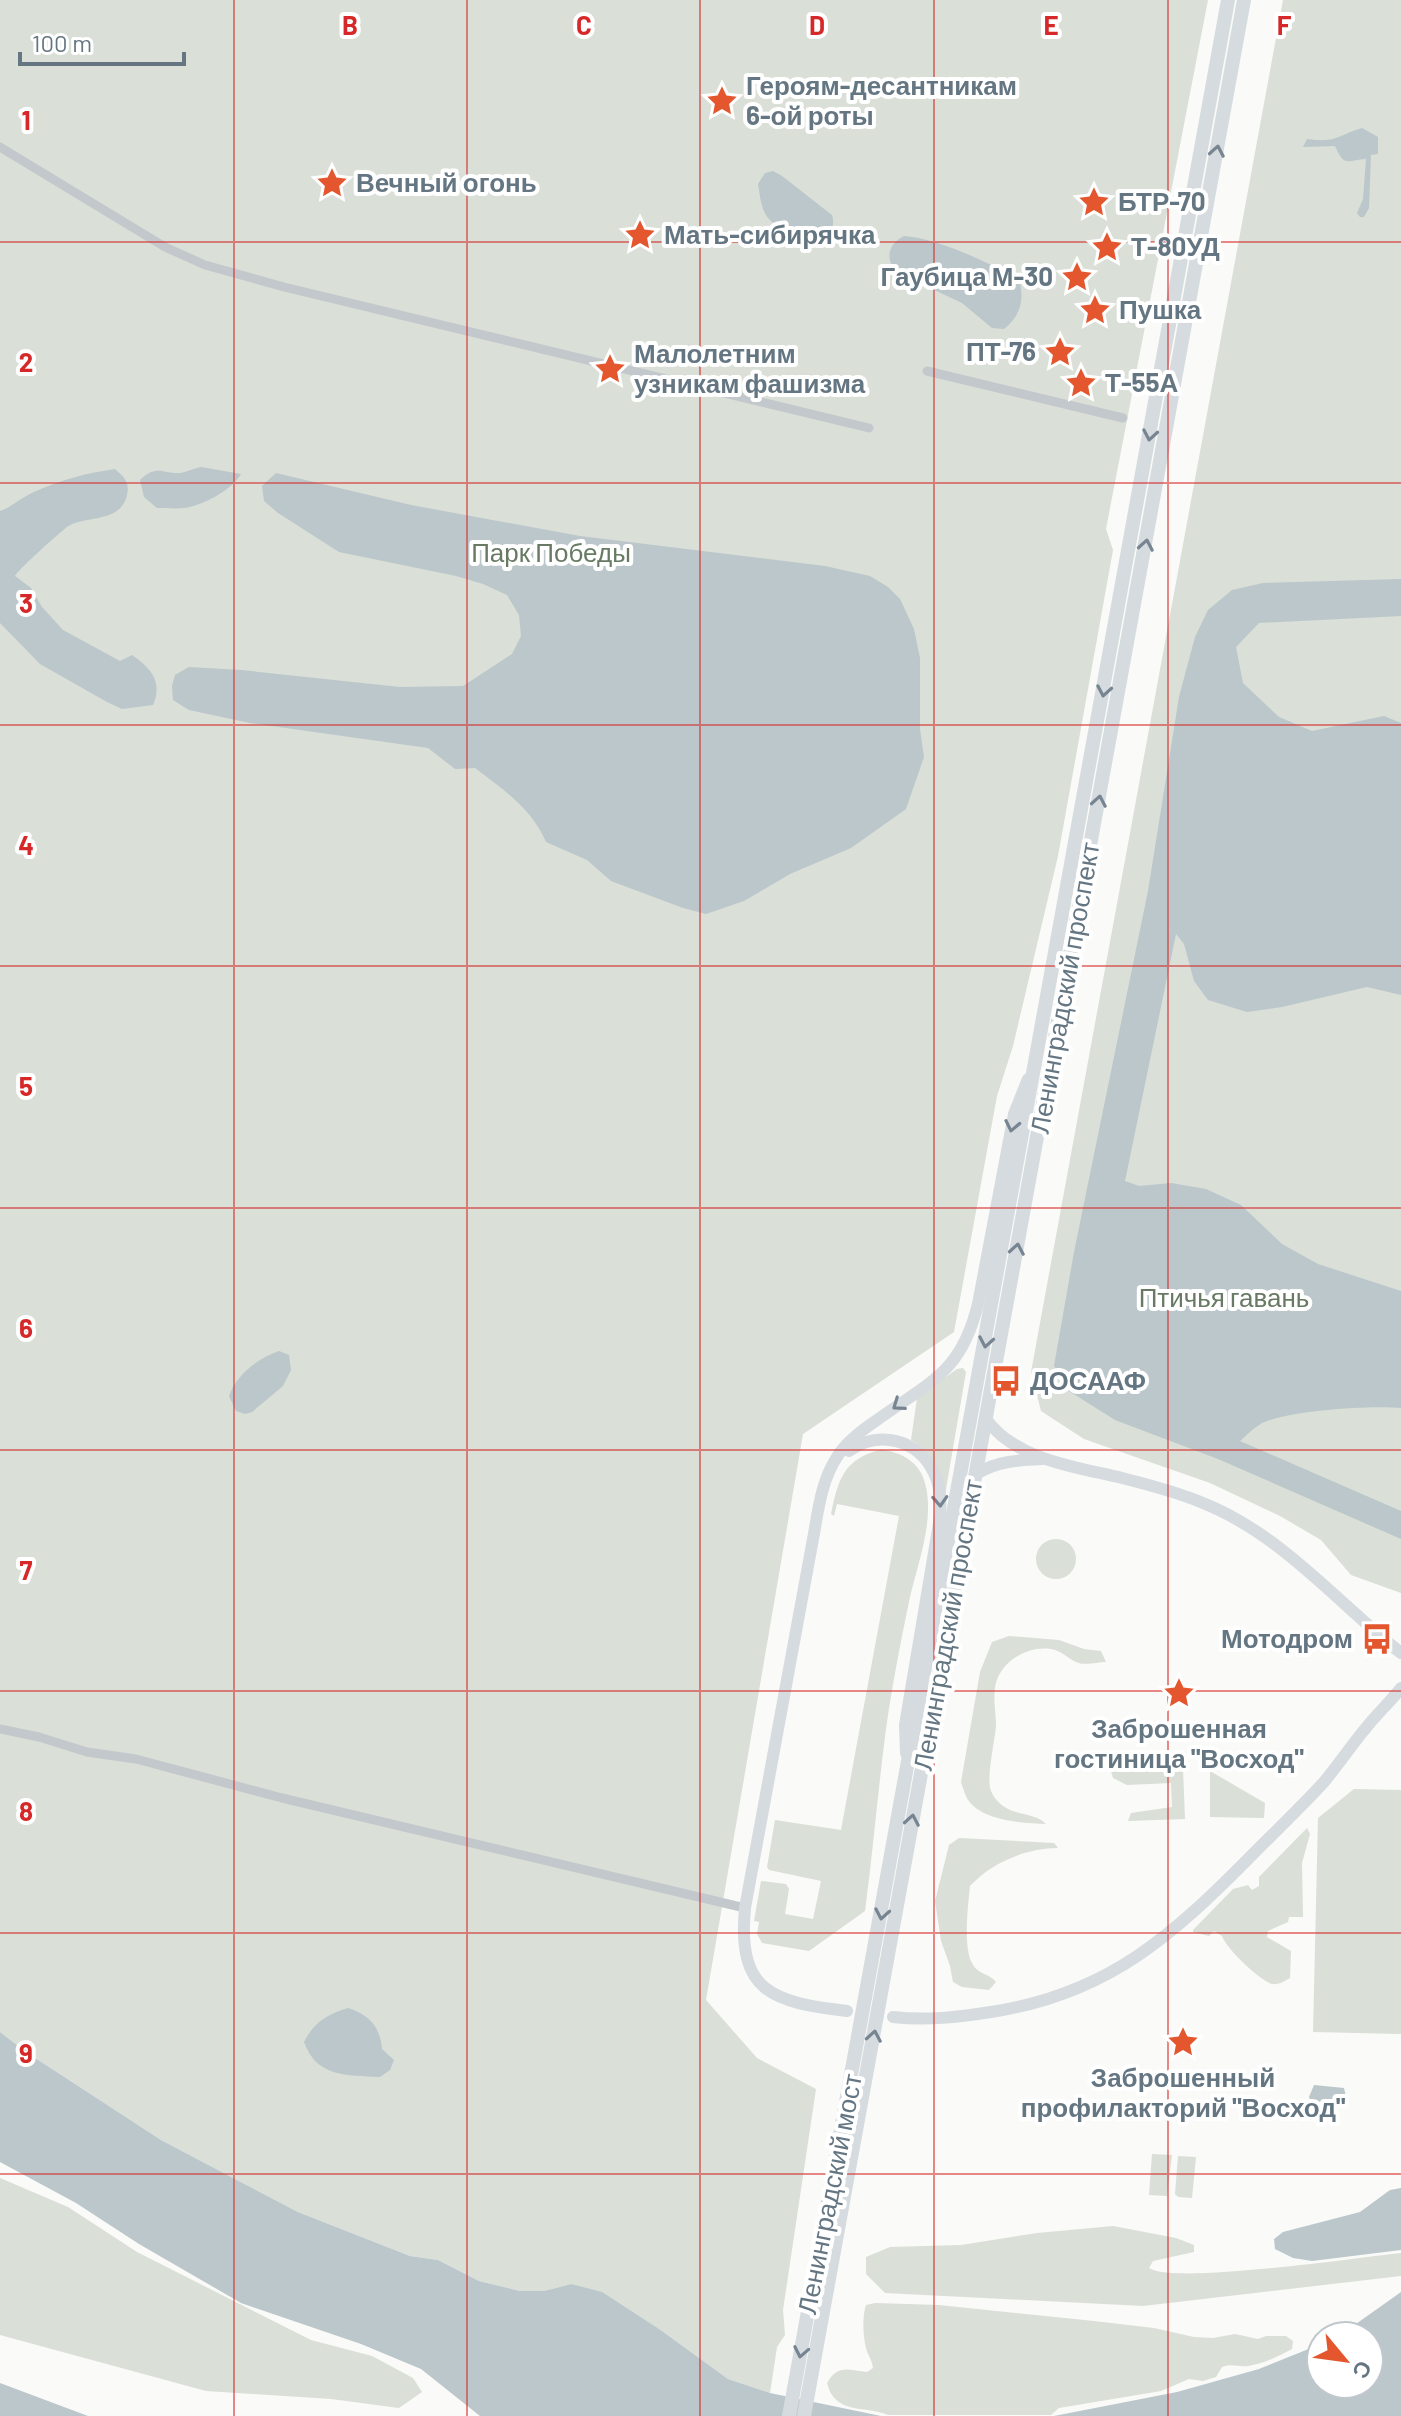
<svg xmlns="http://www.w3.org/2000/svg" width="1401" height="2416" viewBox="0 0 1401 2416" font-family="Barlow,sans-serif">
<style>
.green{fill:#dadfd7}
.water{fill:#bbc7cb}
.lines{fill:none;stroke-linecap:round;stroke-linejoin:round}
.street{stroke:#c3c8cc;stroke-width:9}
.secondary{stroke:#d6dbdf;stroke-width:12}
.primary{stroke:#d6dbdf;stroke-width:14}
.oneway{stroke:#768591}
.grid{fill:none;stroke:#d62828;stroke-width:2;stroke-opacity:0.55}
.labels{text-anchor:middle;stroke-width:8;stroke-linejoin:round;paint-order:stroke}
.poi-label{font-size:26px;font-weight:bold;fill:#657683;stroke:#fff;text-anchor:start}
.park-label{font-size:26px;fill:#687a64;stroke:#fff}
.street-label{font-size:26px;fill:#657683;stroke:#fff}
.grid-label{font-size:26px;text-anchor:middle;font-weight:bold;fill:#d62828;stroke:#fff;stroke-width:8;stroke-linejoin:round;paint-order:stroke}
</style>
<rect width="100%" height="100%" fill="#fafaf8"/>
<g class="green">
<polygon points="0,0 1208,0 1106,529 1113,550 1058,856 1013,1046 997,1096 954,1332 803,1434 706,2000 757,2058 816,2089 783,2310 785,2335 777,2347 770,2393 728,2379 662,2331 571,2284 544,2291 520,2291 479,2281 438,2260 410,2256 298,2212 161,2140 26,2052 0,2032"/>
<polygon points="1283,0 1401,0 1401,1593 1351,1575 1321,1540 1280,1516 1210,1483 1084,1439 1041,1411 1031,1372"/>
<path d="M 963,1368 L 966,1372 L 945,1495 C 937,1473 933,1452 911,1440 L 917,1398 L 957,1369 Z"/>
<path d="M 880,1450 C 900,1451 920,1462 925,1483 C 935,1520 918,1562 910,1597 C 901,1640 892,1686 886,1729 C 878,1790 873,1851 865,1911 L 809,1951 L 762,1943 L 757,1934 L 759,1922 L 754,1921 L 761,1881 L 786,1884 L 789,1889 L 785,1914 L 813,1919 L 821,1881 L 769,1870 L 767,1867 L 775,1820 L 841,1830 L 899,1516 L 837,1504 L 834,1516 L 831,1514 C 838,1481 843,1459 880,1450 Z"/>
<circle cx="1056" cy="1559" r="20"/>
<path d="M 1009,1636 L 1059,1640 L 1084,1649 L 1101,1651 L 1106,1662 C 1098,1662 1084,1666 1076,1662 C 1069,1659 1064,1653 1055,1650 C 1030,1643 998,1662 995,1688 C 993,1701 996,1713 996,1725 C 995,1740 986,1779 991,1791 C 1003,1819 1034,1810 1046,1824 C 1022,1823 983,1821 968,1800 C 965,1795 963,1788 961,1782 L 980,1672 L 992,1642 Z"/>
<polygon points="1110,1768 1183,1768 1185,1819 1128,1821 1131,1813 1172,1807 1171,1783 1127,1785 1113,1778"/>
<polygon points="1210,1771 1265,1803 1264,1818 1210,1817"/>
<polygon points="1354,1789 1401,1790 1401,2034 1313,2032 1318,1818"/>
<path d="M 1307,1828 L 1310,1834 L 1302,1863 L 1303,1917 L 1289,1917 L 1288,1922 L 1268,1931 L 1267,1937 L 1291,1951 L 1290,1978 C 1285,1981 1279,1985 1272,1984 C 1259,1980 1226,1948 1222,1936 L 1214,1931 L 1209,1936 L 1193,1932 L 1193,1930 L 1233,1889 L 1248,1885 L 1252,1890 L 1259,1886 L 1259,1877 Z"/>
<path d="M 959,1838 L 1054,1843 L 1058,1848 C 1026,1848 991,1863 970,1886 C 968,1905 963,1947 972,1963 C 978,1975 989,1973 996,1982 L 989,1990 L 962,1987 L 953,1982 L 950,1966 L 941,1941 L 935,1901 L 949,1845 Z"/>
<polygon points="1152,2154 1172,2155 1167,2196 1149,2195"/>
<polygon points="1178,2156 1196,2157 1192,2198 1178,2197 1175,2194"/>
<polygon points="0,2178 68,2207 137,2252 311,2340 372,2356 413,2378 422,2392 399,2408 331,2399 206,2391 0,2335"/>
<path d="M 1113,2226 L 1176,2238 L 1194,2245 L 1194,2252 L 1153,2261 L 1149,2268 C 1174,2285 1361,2257 1401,2253 L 1401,2276 L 1143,2306 L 885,2293 L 866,2274 L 866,2257 L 890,2247 L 961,2245 L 1037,2233 Z"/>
<path d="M 875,2303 L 939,2305 L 1094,2321 L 1154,2328 L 1194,2337 L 1213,2338 L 1235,2334 L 1258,2339 L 1266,2336 L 1286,2336 L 1293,2341 L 1292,2349 C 1279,2356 1263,2364 1248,2366 C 1238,2367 1231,2363 1222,2367 L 1216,2377 L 1203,2381 L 1189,2379 L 1161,2391 L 1059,2408 L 1051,2415 L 888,2415 C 863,2405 835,2415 827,2383 C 838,2364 848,2370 867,2372 L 873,2368 C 872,2359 868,2356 866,2348 C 863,2336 862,2317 866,2305 Z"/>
</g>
<g class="water">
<path d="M 1362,128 L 1378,137 L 1378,154 L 1371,155 L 1369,208 L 1364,217 L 1360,217 L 1357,213 L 1363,199 L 1366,159 C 1346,160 1345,168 1335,146 L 1303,147 L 1307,139 C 1337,143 1336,136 1362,128 Z"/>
<path d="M 773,171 L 782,176 L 832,215 C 842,251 783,233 770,220 C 761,212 760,195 758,184 L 765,173 Z"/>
<path d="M 904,236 C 935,238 994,263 1020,282 C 1024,302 1020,316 1004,329 L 992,328 L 962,303 L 896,272 C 885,258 888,244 904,236 Z"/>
<path d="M 201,467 L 241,474 C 232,490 202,506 184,508 C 175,509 165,508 157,508 L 144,497 L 140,480 C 157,464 162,474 180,473 C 187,472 195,468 201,467 Z"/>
<path d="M 115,469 C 124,477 130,482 127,495 C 121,522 89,516 70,525 C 64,528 17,571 15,576 L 31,588 L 42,607 L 63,630 L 120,661 L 132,655 C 151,668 163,682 153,705 L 122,709 L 107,702 L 40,664 L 0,623 L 0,511 C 12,507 22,497 34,492 C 60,480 87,473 115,469 Z"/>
<path d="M 276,473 L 411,505 L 580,536 L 825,566 L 870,576 L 888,587 L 900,599 L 914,629 L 920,658 L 920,729 L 924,757 L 906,809 L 851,848 L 790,874 L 744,901 L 706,914 L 683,908 L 611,881 L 587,860 L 546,842 C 532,809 503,789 475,768 L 455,769 L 428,748 L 250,723 L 189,710 L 173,700 L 172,686 L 175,675 L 189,667 L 241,670 L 400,687 L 463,686 L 512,654 L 521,636 L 519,615 L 507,595 L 483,584 L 456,576 L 339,552 L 278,513 L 264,501 L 262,486 Z"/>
<path d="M 1401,579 L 1401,616 L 1259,623 L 1236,647 L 1243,683 L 1279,717 L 1312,731 L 1384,716 L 1401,723 L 1401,995 L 1367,987 L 1282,1007 L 1247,1012 L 1208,1000 L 1194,981 L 1184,944 L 1176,934 L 1125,1181 L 1139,1186 L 1171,1183 L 1206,1189 L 1241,1205 L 1282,1244 L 1318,1264 L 1401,1291 L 1401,1408 C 1372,1405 1282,1410 1259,1425 C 1252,1429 1246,1436 1240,1441 L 1401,1511 L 1401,1539 L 1218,1459 L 1115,1420 L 1069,1391 L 1054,1366 L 1074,1252 L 1148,891 L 1179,697 L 1195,637 L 1208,610 L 1232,590 L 1263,583 Z"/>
<path d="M 279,1351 L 289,1355 L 291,1370 L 283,1386 L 252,1412 L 245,1414 L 236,1411 L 229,1396 C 236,1375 258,1358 279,1351 Z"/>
<path d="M 348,2008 C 370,2015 380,2027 382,2049 L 394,2060 L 390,2070 L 380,2077 C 347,2075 317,2078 304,2042 C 314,2022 328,2014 348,2008 Z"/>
<polygon points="0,2032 26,2052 161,2140 298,2212 410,2256 438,2260 479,2281 520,2291 544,2291 571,2284 602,2292 662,2331 728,2379 770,2393 881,2416 480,2416 421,2369 361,2344 241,2303 139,2244 76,2203 0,2162"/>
<polygon points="1314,2085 1344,2088 1346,2097 1342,2107 1333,2109 1311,2103 1309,2097"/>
<polygon points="1401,2188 1401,2250 1312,2261 1293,2258 1275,2249 1274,2239 1283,2232 1360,2212 1390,2190"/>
<polygon points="1401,2292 1401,2416 1054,2416 1177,2392 1259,2369 1321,2344 1321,2384 1369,2384 1369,2336 1339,2336"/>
<polygon points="0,2383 88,2416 0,2416"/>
</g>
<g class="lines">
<g class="street">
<polyline points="0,147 165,247 205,265 284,287 869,428"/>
<polyline points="927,371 1123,418"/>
<polyline points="0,1729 39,1737 87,1752 136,1759 282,1798 745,1908"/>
</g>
<g class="secondary">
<path d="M 986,1419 C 1015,1460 1077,1467 1122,1478 C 1150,1485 1177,1492 1203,1503 C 1281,1534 1337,1602 1401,1653"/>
<path d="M 849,1451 C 879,1429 919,1440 934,1473 C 941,1487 941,1502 940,1517 L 905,1725 L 906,1753"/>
<path d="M 976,1474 C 997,1461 1019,1460 1043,1459"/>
<path d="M 847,2011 C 773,2002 737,1993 745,1908 L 813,1539 C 818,1512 821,1481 837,1457 C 846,1442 862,1430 877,1420 C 931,1381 961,1373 978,1304 L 1014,1114 L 1028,1079"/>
<path d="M 893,2017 C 926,2021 959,2017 991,2012 C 1110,1994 1174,1934 1255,1852 C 1278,1829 1302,1806 1324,1782 C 1338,1765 1351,1746 1365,1729 C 1376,1715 1390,1702 1401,1688"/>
</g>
<g class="primary">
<polyline points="789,2416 1228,0"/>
<polyline points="804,2416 1244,0"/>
</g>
</g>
<defs><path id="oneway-chevron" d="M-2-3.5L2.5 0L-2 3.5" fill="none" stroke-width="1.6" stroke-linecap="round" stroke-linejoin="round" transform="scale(2)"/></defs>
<g class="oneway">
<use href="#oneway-chevron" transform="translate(1217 151) rotate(-80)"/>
<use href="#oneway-chevron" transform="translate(1150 435) rotate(100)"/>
<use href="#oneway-chevron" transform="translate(1146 545) rotate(-80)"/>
<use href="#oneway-chevron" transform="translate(1104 691) rotate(100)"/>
<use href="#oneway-chevron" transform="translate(1099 801) rotate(-80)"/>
<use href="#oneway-chevron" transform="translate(1012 1126) rotate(102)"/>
<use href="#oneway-chevron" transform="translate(1017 1249) rotate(-80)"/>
<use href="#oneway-chevron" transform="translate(986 1342) rotate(100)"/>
<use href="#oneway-chevron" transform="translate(898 1405) rotate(145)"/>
<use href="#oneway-chevron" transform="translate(940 1501) rotate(87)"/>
<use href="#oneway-chevron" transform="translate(912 1820) rotate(-80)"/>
<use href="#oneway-chevron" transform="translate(882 1914) rotate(100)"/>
<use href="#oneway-chevron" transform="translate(874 2036) rotate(-80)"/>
<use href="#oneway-chevron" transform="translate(801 2352) rotate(101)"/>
</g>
<path class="grid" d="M 234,0 L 234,2416M 467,0 L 467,2416M 700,0 L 700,2416M 934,0 L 934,2416M 1168,0 L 1168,2416M 0,242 L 1401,242M 0,483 L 1401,483M 0,725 L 1401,725M 0,966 L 1401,966M 0,1208 L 1401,1208M 0,1450 L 1401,1450M 0,1691 L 1401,1691M 0,1933 L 1401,1933M 0,2174 L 1401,2174"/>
<defs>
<symbol id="sight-bare" viewBox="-9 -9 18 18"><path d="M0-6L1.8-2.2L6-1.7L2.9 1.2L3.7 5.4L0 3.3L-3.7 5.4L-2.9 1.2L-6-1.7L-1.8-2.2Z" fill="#e4572e" stroke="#fff" stroke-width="2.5" paint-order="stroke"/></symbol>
<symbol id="bus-bare" viewBox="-9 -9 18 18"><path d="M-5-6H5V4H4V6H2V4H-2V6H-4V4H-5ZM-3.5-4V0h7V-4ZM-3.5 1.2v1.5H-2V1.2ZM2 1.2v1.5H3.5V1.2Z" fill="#e4572e" stroke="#fff" stroke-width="2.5" paint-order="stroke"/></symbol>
</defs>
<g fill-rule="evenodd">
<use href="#sight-bare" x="700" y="79" width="44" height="44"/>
<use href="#sight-bare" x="310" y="161" width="44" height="44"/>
<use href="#sight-bare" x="1072" y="180" width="44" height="44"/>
<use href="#sight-bare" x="618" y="213" width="44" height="44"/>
<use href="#sight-bare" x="1085" y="225" width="44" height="44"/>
<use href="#sight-bare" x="1055" y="255" width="44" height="44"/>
<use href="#sight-bare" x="1073" y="288" width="44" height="44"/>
<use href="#sight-bare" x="1038" y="330" width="44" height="44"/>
<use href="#sight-bare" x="588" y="347" width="44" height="44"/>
<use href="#sight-bare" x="1059" y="361" width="44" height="44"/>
<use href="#bus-bare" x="984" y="1359" width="44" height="44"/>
<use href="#bus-bare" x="1355" y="1617" width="44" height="44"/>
<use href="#sight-bare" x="1157" y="1671" width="44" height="44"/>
<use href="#sight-bare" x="1161" y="2020" width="44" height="44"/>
</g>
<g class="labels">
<g class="poi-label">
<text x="746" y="95">Героям-десантникам<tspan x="746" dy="30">6-ой роты</tspan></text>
<text x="356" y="192">Вечный огонь</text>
<text x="1118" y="211">БТР-70</text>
<text x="664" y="244">Мать-сибирячка</text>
<text x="1131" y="256">Т-80УД</text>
<text x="1053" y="286" text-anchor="end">Гаубица М-30</text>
<text x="1119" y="319">Пушка</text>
<text x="1036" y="361" text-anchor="end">ПТ-76</text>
<text x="634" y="363">Малолетним<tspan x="634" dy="30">узникам фашизма</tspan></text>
<text x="1105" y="392">Т-55А</text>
<text x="1030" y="1390">ДОСААФ</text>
<text x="1353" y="1648" text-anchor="end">Мотодром</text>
<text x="1179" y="1738" text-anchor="middle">Заброшенная<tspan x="1179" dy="30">гостиница "Восход"</tspan></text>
<text x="1183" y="2087" text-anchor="middle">Заброшенный<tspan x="1183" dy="30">профилакторий "Восход"</tspan></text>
</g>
<g class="park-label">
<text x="551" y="562">Парк Победы</text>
<text x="1224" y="1307">Птичья гавань</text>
</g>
<g class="street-label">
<text transform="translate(1065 988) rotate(-80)" y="9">Ленинградский проспект</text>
<text transform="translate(948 1625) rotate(-80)" y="9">Ленинградский проспект</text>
<text transform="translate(830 2194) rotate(-79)" y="9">Ленинградский мост</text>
</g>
</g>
<g class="grid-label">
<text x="350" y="35">B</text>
<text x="584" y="35">C</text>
<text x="817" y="35">D</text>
<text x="1051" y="35">E</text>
<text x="1284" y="35">F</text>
<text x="26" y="130">1</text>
<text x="26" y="372">2</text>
<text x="26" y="613">3</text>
<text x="26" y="855">4</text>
<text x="26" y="1096">5</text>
<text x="26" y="1338">6</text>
<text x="26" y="1580">7</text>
<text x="26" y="1821">8</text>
<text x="26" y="2063">9</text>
</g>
<g transform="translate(1345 2360) rotate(119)"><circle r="38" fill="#ffffff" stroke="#c1c8cd" stroke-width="2"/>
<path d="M0-6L14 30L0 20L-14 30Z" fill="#e4572e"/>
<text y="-12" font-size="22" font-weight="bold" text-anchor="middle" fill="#657683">С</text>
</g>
<path d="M20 52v12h164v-12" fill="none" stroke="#657683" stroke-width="4"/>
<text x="32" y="52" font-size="24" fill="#657683" stroke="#ffffff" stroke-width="6" paint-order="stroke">100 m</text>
</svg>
